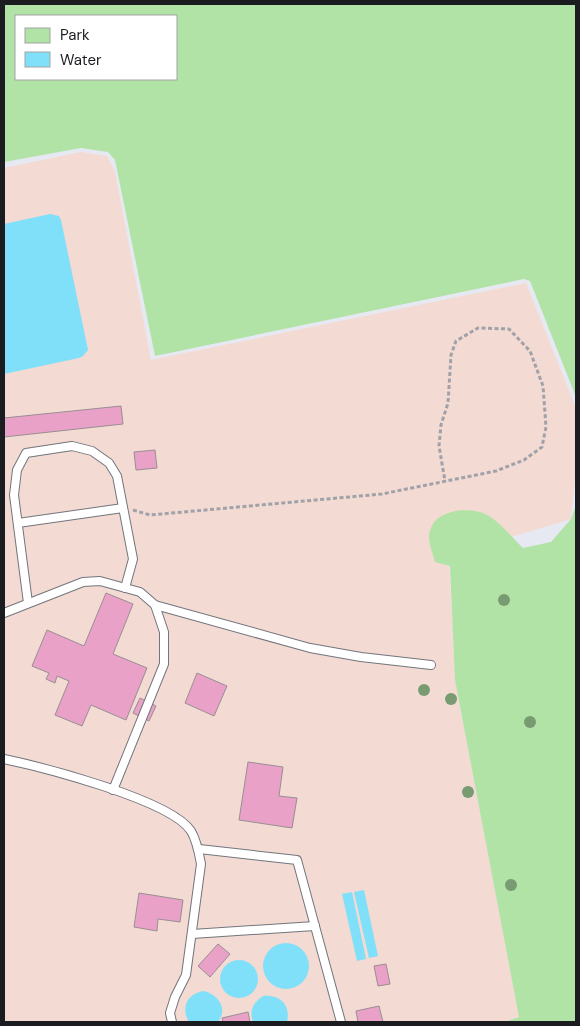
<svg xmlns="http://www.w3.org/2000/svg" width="580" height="1026" viewBox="0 0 580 1026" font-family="'DM Sans',sans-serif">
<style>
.industrial{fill:#f3dad2}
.green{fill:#b1e3a6;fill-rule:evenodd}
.water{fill:#80e0fa}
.building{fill:#e9a1c7;stroke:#988f93}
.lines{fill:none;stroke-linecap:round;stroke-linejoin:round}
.lane-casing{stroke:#73757d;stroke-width:10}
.path{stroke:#a1a2a9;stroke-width:3;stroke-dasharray:4 2.5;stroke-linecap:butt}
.lane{stroke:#fff;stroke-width:8}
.tree{fill:#789b72}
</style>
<rect width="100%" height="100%" fill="#e7e9f2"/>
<polygon class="industrial" points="81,152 107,156 115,172 151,360 526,283 576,408 576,470 571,519 449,556 455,680 519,1017 504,1022 4,1022 4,168"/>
<g class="green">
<path d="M 4,4 L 576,4 L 576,397 L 530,281 L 524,279 L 155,356 L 115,160 L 108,152 L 81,148 L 4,162 ZM 16,16 L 176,16 L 176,79 L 16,79 Z"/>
<path d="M 576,505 L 576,1022 L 504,1022 L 519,1017 L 455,680 L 450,566 L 435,562 C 432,550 426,539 431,528 C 438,508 474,506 489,516 C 502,524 512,538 523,548 L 551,542 L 571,519 Z"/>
</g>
<g class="water">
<polygon points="50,214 59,216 61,220 88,350 83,356 79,358 4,374 4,224"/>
<polygon points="364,890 378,956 369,958 354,892"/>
<polygon points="352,892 366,959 357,961 342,894"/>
<circle cx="286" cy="966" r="23"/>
<circle cx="239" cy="979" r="19"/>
<path d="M 204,991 C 219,995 228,1009 218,1022 L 189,1022 C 180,1007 188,993 204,991 Z"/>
<path d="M 263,996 C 280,994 291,1005 287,1022 L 253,1022 C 249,1010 253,1003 263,996 Z"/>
</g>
<g class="building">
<polygon points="121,406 123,424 4,437 4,418"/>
<polygon points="155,450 157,468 136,470 134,452"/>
<polygon points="106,593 133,604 113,654 147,668 126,720 91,705 82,726 55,715 69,681 57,676 55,683 46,679 49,673 32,666 47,630 84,646"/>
<polygon points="197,673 227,686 214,716 185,703"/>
<polygon points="140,698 156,706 149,721 133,713"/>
<polygon points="248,762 283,767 279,796 297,798 292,828 239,820"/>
<polygon points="139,893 183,900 180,922 158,919 157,931 134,927"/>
<polygon points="218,944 230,954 210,977 198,966"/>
<polygon points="386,964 390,984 378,986 374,966"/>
<polygon points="379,1006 383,1022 358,1022 356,1011"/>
<polygon points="248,1012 250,1022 223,1022 222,1018"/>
</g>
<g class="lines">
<defs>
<g id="lane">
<polyline points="18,523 123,508"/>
<polyline points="28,603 14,495 17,470 26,453 72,446 92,451 109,463 117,476 133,559 125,588"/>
<polyline points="155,605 310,648 361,657 431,665"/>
<polyline points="4,613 83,582 100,581 140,592 155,605 164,632 164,664 113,790"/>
<path d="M 4,759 C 42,767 171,800 191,831 C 197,841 199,853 201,864 L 186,975 L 175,997 L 170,1013 L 172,1022"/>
<polyline points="199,849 297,860 341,1022"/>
<polyline points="192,934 315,926"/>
</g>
</defs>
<use href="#lane" class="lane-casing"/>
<polyline class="path" points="133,510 150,515 382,494 496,471 524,460 542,447 546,427 543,386 530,351 509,329 478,328 456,341 451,355 448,403 441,425 439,446 445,481"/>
<use href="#lane" class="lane"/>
</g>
<g class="tree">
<circle cx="504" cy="600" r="6"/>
<circle cx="424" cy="690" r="6"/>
<circle cx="451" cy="699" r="6"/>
<circle cx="530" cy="722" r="6"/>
<circle cx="468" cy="792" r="6"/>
<circle cx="511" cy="885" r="6"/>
</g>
<rect width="580" height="1026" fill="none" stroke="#1b1c1f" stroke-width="10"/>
<rect x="15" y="15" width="162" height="65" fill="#ffffff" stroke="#a4a4a5"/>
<rect x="25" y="28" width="25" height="15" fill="#b1e3a6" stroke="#a4a4a5"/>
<text x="60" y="40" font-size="15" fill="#1b1c1f">Park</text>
<rect x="25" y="52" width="25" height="15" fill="#80e0fa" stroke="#a4a4a5"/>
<text x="60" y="65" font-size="15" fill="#1b1c1f">Water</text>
</svg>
